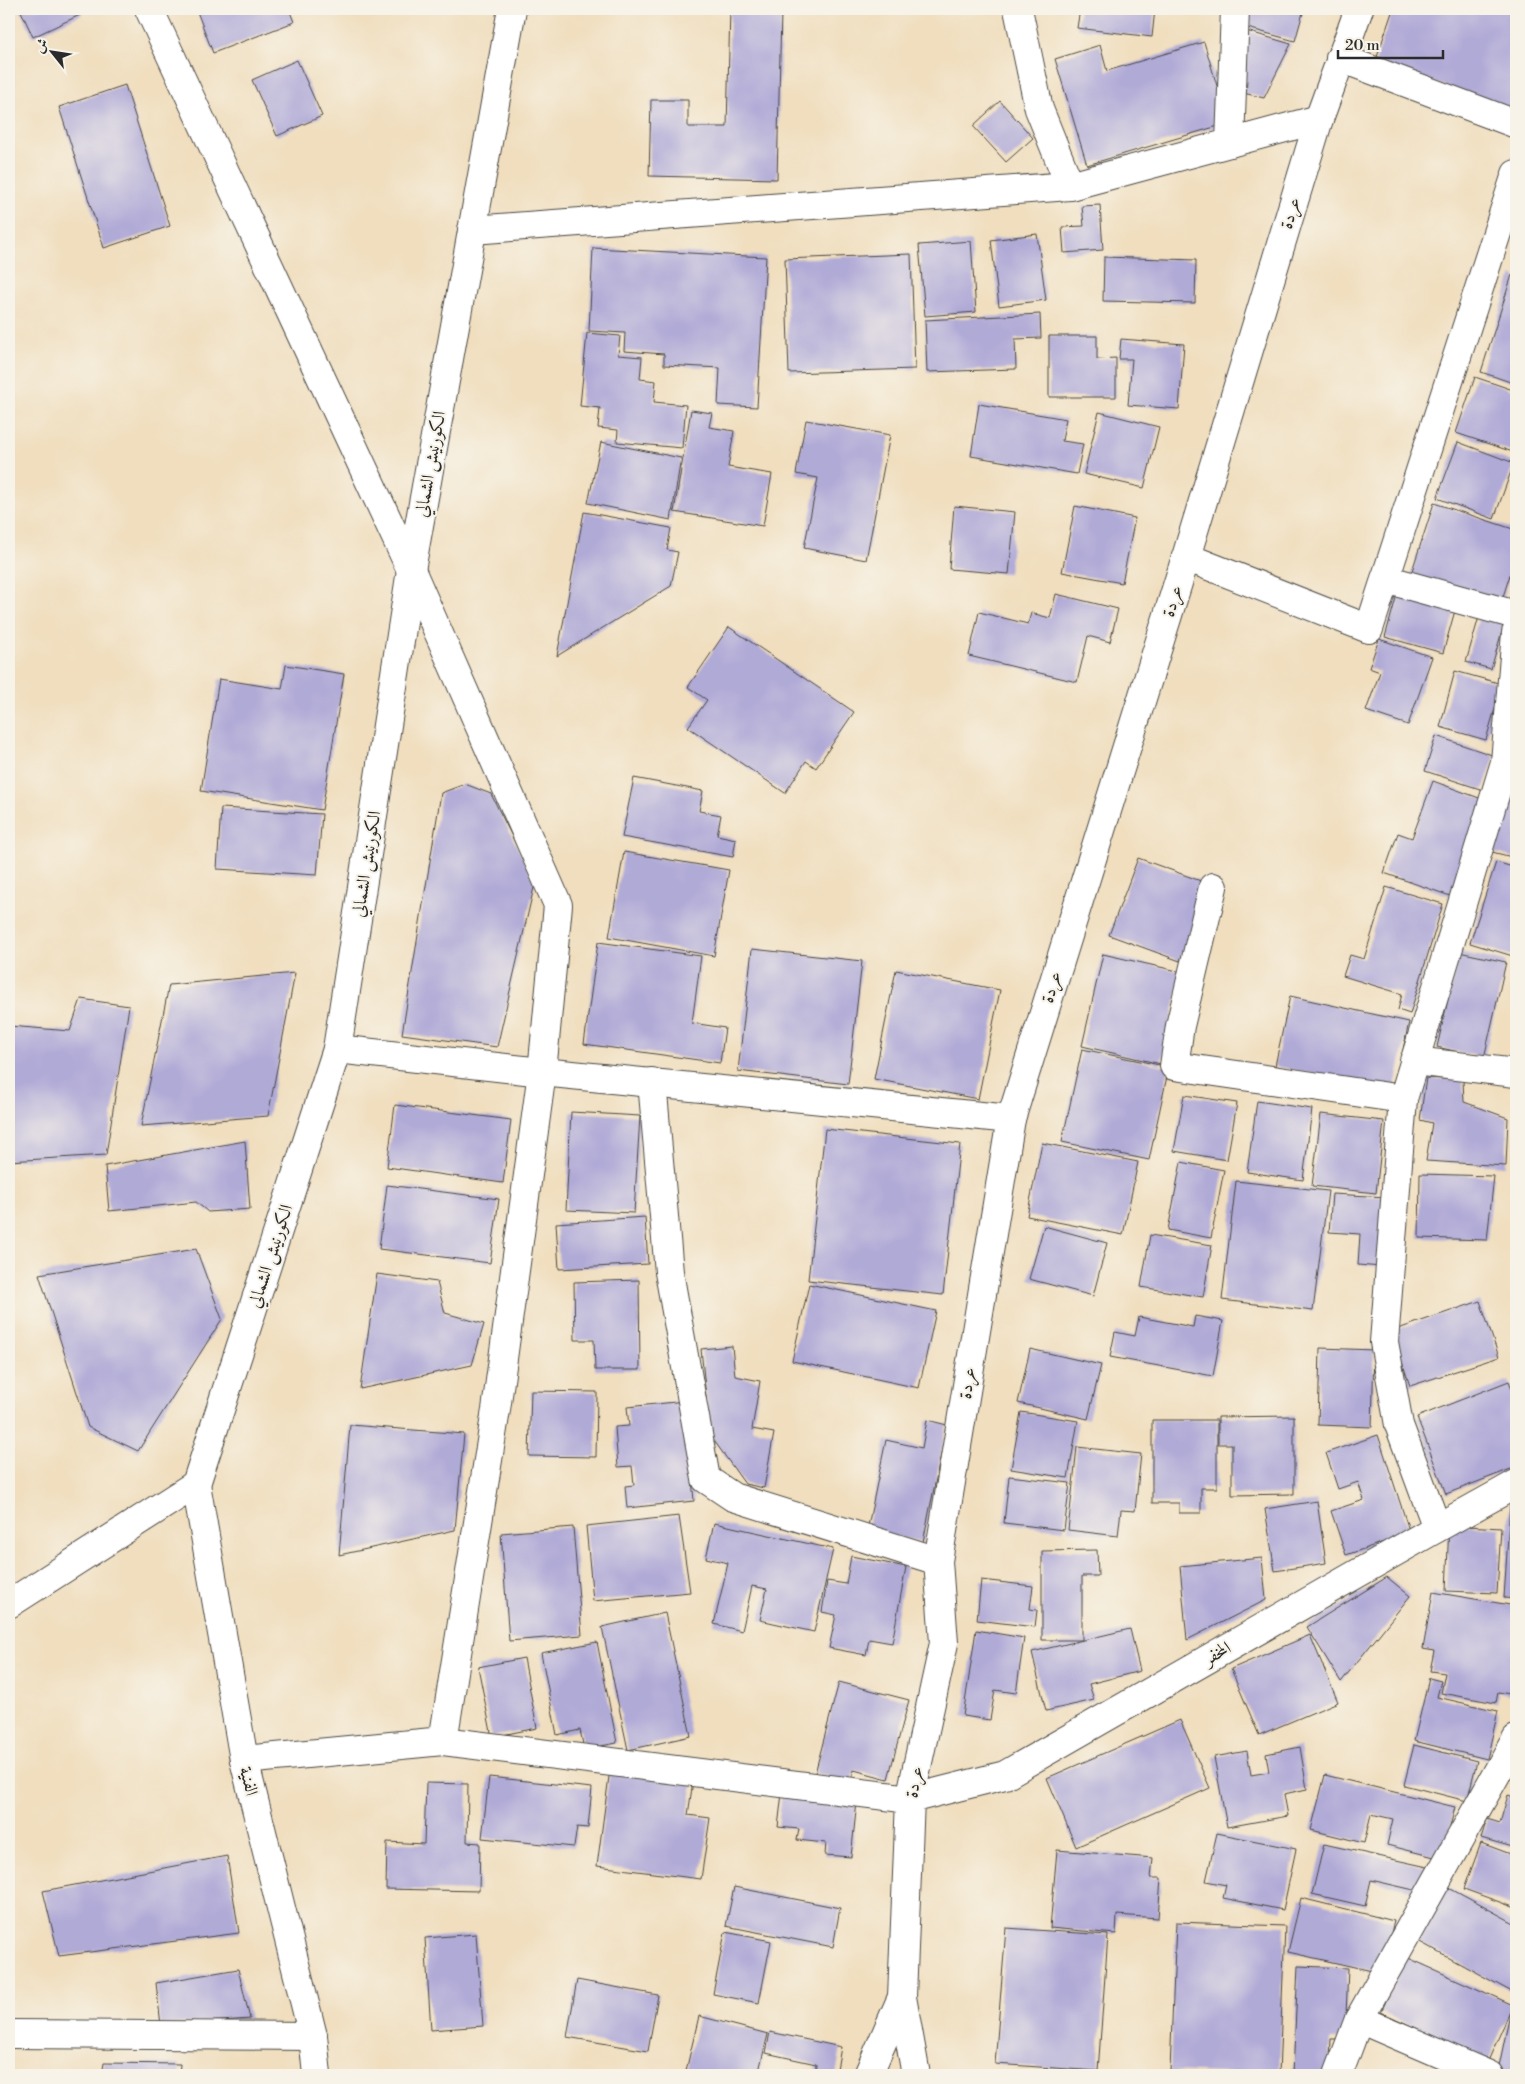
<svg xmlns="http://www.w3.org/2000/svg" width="1525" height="2084" viewBox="0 0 1525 2084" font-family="'Libre Bodoni',Amiri,serif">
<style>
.building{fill:#b0aad7}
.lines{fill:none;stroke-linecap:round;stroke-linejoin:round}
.minor-casing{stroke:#494641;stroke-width:30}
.minor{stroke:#fff;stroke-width:28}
.labels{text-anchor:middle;stroke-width:4;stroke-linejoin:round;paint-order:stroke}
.street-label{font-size:18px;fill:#2b2b2b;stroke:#f7f3e8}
</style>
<rect width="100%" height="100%" fill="#f7f3e8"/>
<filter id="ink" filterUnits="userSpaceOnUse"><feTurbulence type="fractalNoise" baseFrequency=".02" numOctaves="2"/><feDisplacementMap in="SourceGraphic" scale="10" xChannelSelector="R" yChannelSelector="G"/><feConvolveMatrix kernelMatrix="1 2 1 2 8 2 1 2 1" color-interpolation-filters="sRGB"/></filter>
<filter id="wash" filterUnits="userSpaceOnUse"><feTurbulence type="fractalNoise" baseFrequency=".0096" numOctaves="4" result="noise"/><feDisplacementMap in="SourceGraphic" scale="20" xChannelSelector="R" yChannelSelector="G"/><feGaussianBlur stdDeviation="1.12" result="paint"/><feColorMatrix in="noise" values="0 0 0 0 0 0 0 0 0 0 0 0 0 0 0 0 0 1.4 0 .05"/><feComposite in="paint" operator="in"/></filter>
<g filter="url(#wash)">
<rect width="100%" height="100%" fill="#f0debe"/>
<g id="blocks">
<g class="building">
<polygon points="20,9 80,9 82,14 33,37"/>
<polygon points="196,9 289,9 294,22 213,53"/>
<polygon points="730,9 766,9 766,11 781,12 777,179 649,176 651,100 688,100 688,127 727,127"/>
<polygon points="1080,9 1155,9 1152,37 1077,28"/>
<polygon points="1249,9 1304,9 1295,41 1244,27"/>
<polygon points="1393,9 1516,9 1516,110 1375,63"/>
<polygon points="1243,30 1291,44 1264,98 1235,91"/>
<polygon points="1204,42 1228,123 1087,165 1055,59 1100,45 1107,71"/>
<polygon points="297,60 322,116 277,136 252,80"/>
<polygon points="125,85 170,226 104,248 59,107"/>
<polygon points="1000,101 1033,138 1006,162 973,126"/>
<polygon points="1100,205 1103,250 1064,253 1062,227 1084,226 1082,206"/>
<polygon points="1037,234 1046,300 999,306 991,240"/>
<polygon points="971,241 976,312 925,316 919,245"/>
<polygon points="593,248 766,257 757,407 718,405 720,368 664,365 664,354 624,351 625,333 589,331"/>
<polygon points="911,254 915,369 789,373 785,259"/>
<polygon points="1104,257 1196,260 1195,303 1103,301"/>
<polygon points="1512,275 1516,277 1516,384 1481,372"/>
<polygon points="1040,314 1041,338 1015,339 1016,369 927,372 925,320"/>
<polygon points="587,333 620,336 618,355 642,357 640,379 656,381 654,402 686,405 682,448 617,442 618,430 598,428 600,408 580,406"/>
<polygon points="1049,336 1097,336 1097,359 1116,358 1116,397 1049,397"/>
<polygon points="1121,339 1184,344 1179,409 1128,405 1132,359 1119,359"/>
<polygon points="1475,377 1516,391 1516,453 1456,433"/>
<polygon points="979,404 1066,419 1062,441 1083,444 1077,474 971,456"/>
<polygon points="691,410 712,413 709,427 734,431 728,467 772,474 763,526 674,512"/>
<polygon points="1099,412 1159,427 1144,488 1084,474"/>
<polygon points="806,420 890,435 866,560 804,548 818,478 796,474"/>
<polygon points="601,442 681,458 671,520 588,503"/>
<polygon points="1458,442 1514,463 1494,519 1437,498"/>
<polygon points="1434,503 1516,530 1516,556 1500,606 1410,577"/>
<polygon points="954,506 1015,512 1009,574 949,569"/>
<polygon points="1075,506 1135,518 1122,583 1062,572"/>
<polygon points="584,512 671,528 667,550 678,552 671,586 557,656"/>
<polygon points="1398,591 1456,607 1443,653 1385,637"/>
<polygon points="1056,594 1118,609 1110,642 1088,636 1077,682 969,656 979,612 1028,624 1031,613 1050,618"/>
<polygon points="1479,617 1504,624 1491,669 1466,662"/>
<polygon points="729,627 854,712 816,768 806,761 785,793 688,727 707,700 688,687"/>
<polygon points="1379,639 1432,657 1408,725 1366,711 1380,672 1369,668"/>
<polygon points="286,665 344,674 322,810 201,791 219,679 282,689"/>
<polygon points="1455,671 1502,684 1486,740 1440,727"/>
<polygon points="1436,736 1495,756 1483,790 1425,771"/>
<polygon points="1516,761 1516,858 1492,852"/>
<polygon points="634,778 703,791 699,811 721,815 717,835 736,839 733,857 622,837"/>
<polygon points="1433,781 1490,802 1456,898 1384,873 1398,833 1412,838"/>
<polygon points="465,784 491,794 535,883 497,1047 402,1034 441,793"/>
<polygon points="221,808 322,814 317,875 217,869"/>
<polygon points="624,852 729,870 714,956 609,937"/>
<polygon points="1138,858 1209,884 1180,961 1109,935"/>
<polygon points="1496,862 1516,868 1516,957 1470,943"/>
<polygon points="1386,887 1443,904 1410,1014 1398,1010 1402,994 1343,976 1350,955 1364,959"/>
<polygon points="598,942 701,956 692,1023 725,1028 720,1063 584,1044"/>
<polygon points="752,949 862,961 848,1084 738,1071"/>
<polygon points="1459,952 1506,962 1484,1058 1437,1047"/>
<polygon points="1103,954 1182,972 1161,1064 1082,1046"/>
<polygon points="896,970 1000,990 978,1099 874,1079"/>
<polygon points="295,973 268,1116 141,1126 169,985"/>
<polygon points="1290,996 1409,1022 1394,1091 1275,1066"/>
<polygon points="81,999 129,1006 106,1155 9,1161 9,1026 70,1031"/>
<polygon points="1082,1049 1169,1067 1149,1160 1062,1142"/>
<polygon points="1426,1078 1463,1080 1464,1102 1508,1118 1506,1166 1426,1161 1432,1123 1420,1120"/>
<polygon points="1184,1095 1237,1103 1227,1160 1174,1151"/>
<polygon points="1257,1101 1312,1109 1303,1180 1247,1172"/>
<polygon points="395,1105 511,1120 503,1183 387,1167"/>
<polygon points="571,1112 640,1116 634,1213 566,1210"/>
<polygon points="1321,1114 1384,1121 1376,1193 1312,1186"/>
<polygon points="825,1129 960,1144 943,1295 808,1280"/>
<polygon points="245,1141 250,1209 208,1212 196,1202 109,1211 105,1166"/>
<polygon points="1042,1143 1138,1162 1123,1235 1027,1216"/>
<polygon points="1181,1162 1224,1170 1211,1238 1168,1230"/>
<polygon points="1420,1174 1494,1176 1487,1240 1419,1238"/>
<polygon points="1236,1181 1328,1191 1313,1311 1222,1300"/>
<polygon points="387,1185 499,1199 490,1263 379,1249"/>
<polygon points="1332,1194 1387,1197 1381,1267 1358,1265 1360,1234 1329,1232"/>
<polygon points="645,1217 648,1264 559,1269 556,1223"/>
<polygon points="1044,1226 1107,1243 1093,1296 1029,1279"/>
<polygon points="1150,1235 1212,1245 1203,1297 1141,1287"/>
<polygon points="196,1249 222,1319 138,1451 88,1427 39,1274"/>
<polygon points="377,1274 437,1282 445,1313 484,1324 472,1365 360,1389"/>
<polygon points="639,1280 640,1370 595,1370 594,1340 575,1340 574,1282"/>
<polygon points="809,1284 936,1311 919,1388 792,1361"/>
<polygon points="1480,1301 1499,1357 1410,1386 1392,1331"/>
<polygon points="1195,1316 1223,1321 1213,1376 1110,1357 1115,1332 1135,1336 1139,1317 1193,1327"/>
<polygon points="732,1346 735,1376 760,1381 752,1429 774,1433 764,1488 745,1484 710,1435 701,1349"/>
<polygon points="1320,1348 1374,1350 1372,1427 1318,1425"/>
<polygon points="1030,1349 1101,1365 1088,1419 1018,1403"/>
<polygon points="1509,1381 1516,1399 1516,1467 1446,1494 1417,1417"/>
<polygon points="531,1391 597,1392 596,1457 529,1456"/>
<polygon points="685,1401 694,1501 627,1508 625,1486 634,1485 632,1466 618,1467 615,1427 629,1426 627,1407"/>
<polygon points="1021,1412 1078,1421 1068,1478 1011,1469"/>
<polygon points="1294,1416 1294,1494 1232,1495 1232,1444 1218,1444 1218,1417"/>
<polygon points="927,1420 947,1425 923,1542 867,1531 886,1440 922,1448"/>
<polygon points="1152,1420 1217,1420 1217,1488 1201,1488 1201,1513 1179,1513 1179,1503 1152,1503"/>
<polygon points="350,1425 464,1434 455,1530 339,1555"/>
<polygon points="1378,1435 1410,1533 1346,1555 1331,1511 1364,1500 1358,1482 1338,1489 1326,1453"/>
<polygon points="1077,1447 1141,1454 1135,1511 1121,1510 1118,1536 1068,1530"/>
<polygon points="1009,1476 1070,1483 1064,1530 1004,1523"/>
<polygon points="1511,1490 1516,1490 1516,1599 1504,1598"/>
<polygon points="1317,1501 1326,1563 1275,1571 1265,1509"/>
<polygon points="679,1516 690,1592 593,1601 586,1526"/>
<polygon points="714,1523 833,1549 814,1632 760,1620 767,1589 752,1586 742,1631 714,1624 728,1563 706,1558"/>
<polygon points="1449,1525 1501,1528 1497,1593 1446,1591"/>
<polygon points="573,1527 582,1635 509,1641 501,1533"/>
<polygon points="1097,1550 1098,1576 1082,1576 1082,1640 1042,1640 1042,1551"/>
<polygon points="851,1556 906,1567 892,1643 869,1639 866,1655 829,1648 836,1615 822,1612 827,1581 846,1584"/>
<polygon points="1262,1558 1266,1600 1187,1640 1180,1566"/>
<polygon points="1387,1577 1410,1596 1341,1682 1307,1627"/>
<polygon points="981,1580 1033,1586 1030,1609 1037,1610 1035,1627 977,1620"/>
<polygon points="1433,1592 1516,1606 1516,1660 1510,1694 1498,1692 1496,1703 1441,1693 1445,1673 1430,1671 1434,1651 1423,1649"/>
<polygon points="665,1613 691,1736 628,1750 602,1627"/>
<polygon points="1130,1629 1140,1671 1089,1684 1094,1700 1046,1711 1032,1652"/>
<polygon points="976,1630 1024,1638 1016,1693 995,1690 990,1720 963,1716"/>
<polygon points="1310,1635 1338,1702 1259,1735 1231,1669"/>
<polygon points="597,1642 617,1743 584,1749 580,1730 557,1735 541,1653"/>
<polygon points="524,1658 537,1728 492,1737 478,1667"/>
<polygon points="1429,1678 1441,1681 1437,1697 1498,1711 1487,1759 1414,1741"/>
<polygon points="839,1682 909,1700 888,1779 854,1770 851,1783 815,1773"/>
<polygon points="1180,1720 1210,1788 1076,1847 1047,1778"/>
<polygon points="1414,1745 1477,1761 1467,1801 1404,1785"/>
<polygon points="1300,1747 1307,1789 1284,1794 1288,1816 1227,1827 1214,1757 1247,1751 1251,1775 1269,1772 1266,1754"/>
<polygon points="610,1769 693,1781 688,1815 710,1818 701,1879 597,1866"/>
<polygon points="1325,1775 1455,1807 1442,1859 1387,1845 1393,1819 1371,1814 1364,1843 1311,1830"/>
<polygon points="489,1777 592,1788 588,1828 577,1827 574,1847 482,1838"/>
<polygon points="426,1783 468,1784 467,1842 480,1843 479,1891 386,1889 387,1842 424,1844"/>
<polygon points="782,1793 857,1802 851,1857 825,1855 826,1843 797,1840 799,1829 778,1827"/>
<polygon points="1508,1795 1516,1798 1516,1848 1481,1838 1487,1819 1500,1823"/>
<polygon points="1217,1833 1296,1849 1283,1910 1223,1898 1226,1885 1206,1881"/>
<polygon points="1481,1843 1516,1856 1516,1908 1464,1889"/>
<polygon points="1324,1844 1432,1868 1427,1893 1371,1880 1365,1906 1312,1894"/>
<polygon points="1057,1850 1153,1858 1151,1878 1161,1878 1158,1918 1117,1915 1116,1934 1050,1928"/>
<polygon points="227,1856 239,1933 59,1956 43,1891"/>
<polygon points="734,1887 840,1908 833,1947 726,1926"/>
<polygon points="1447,1887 1516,1924 1516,1984 1512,1992 1418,1941"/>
<polygon points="1301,1898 1394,1921 1381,1973 1288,1952"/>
<polygon points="1176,1922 1285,1926 1279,2075 1170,2071"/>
<polygon points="1006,1928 1108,1935 1098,2071 995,2064"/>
<polygon points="725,1932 771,1941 759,2003 713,1994"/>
<polygon points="476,1934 483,2026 431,2030 425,1938"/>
<polygon points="1406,1957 1513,2005 1488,2061 1381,2012"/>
<polygon points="1298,1966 1348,1968 1345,2039 1331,2039 1329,2075 1293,2075"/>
<polygon points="238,1969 250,2019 161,2025 156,1983"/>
<polygon points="577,1980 658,1995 648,2051 567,2037"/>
<polygon points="1511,2009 1516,2011 1516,2075 1498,2071"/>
<polygon points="699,2016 768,2034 758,2075 685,2075"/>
<polygon points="770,2032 841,2047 836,2075 815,2075 816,2064 766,2053"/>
<polygon points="104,2063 180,2064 179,2075 102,2075"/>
</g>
</g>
</g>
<g filter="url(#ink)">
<use href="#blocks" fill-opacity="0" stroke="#494641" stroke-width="1"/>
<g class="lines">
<defs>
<g id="minor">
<polyline points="149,9 411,570 558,905 542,1072 496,1410 443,1741"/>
<polyline points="1018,9 1039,109 1070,186"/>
<polyline points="1340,58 1516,124"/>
<polyline points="1230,143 1235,9"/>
<polyline points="472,230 1070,186 1319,119"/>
<polyline points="1186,557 1369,629 1516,174"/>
<polyline points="1385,579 1516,615"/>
<polyline points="1213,887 1180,1026 1174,1066 1403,1099"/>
<polyline points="337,1049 542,1072 1011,1119"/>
<polyline points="1414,1061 1516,1073"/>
<polyline points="652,1082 669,1272 706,1479 733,1497 938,1561"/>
<polyline points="196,1484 244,1760 313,2036 317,2075"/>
<polyline points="1437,1528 1399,1425 1384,1342 1403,1099 1505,762 1516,633"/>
<polyline points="9,1604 196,1484 337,1049 411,570 512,9"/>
<polyline points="244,1760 443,1741 910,1799 1005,1775 1437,1528 1516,1484"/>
<polyline points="1359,2019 1489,2075"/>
<polyline points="9,2034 313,2036"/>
<polyline points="868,2075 902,1997"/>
<polyline points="916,2075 902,1997 910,1799 944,1643 938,1561 1011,1119 1186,557 1319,119 1359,9"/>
<polyline points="1338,2075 1359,2019 1516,1739"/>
</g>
</defs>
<use href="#minor" class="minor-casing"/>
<use href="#minor" class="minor"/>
</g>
</g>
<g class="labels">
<g class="street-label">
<text transform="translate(1290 213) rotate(-73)" y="6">عردة</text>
<text transform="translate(430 464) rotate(-80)" y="6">الكورنيش الشمالي</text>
<text transform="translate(1172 601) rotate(-73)" y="6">عردة</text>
<text transform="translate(366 864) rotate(-81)" y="6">الكورنيش الشمالي</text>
<text transform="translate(1051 987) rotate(-73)" y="6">عردة</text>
<text transform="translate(270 1256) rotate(-72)" y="6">الكورنيش الشمالي</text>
<text transform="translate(967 1383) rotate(-81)" y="6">عردة</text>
<text transform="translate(1217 1653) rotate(-30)" y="6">المخفر</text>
<text transform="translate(249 1781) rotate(76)" y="6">الفنية</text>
<text transform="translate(914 1782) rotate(-79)" y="6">عردة</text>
</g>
</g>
<rect width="1525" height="2084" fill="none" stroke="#f7f3e8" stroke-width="30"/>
<g transform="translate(52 52) rotate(300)" stroke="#f7f3e8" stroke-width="4" paint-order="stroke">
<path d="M0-4L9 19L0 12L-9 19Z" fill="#2b2b2b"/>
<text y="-8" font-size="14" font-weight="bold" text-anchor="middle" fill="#2b2b2b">ش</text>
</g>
<path d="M1338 50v8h105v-8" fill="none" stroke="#2b2b2b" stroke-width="2.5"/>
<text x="1345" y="50" font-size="15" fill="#2b2b2b" stroke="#f7f3e8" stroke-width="4" paint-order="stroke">20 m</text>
</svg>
